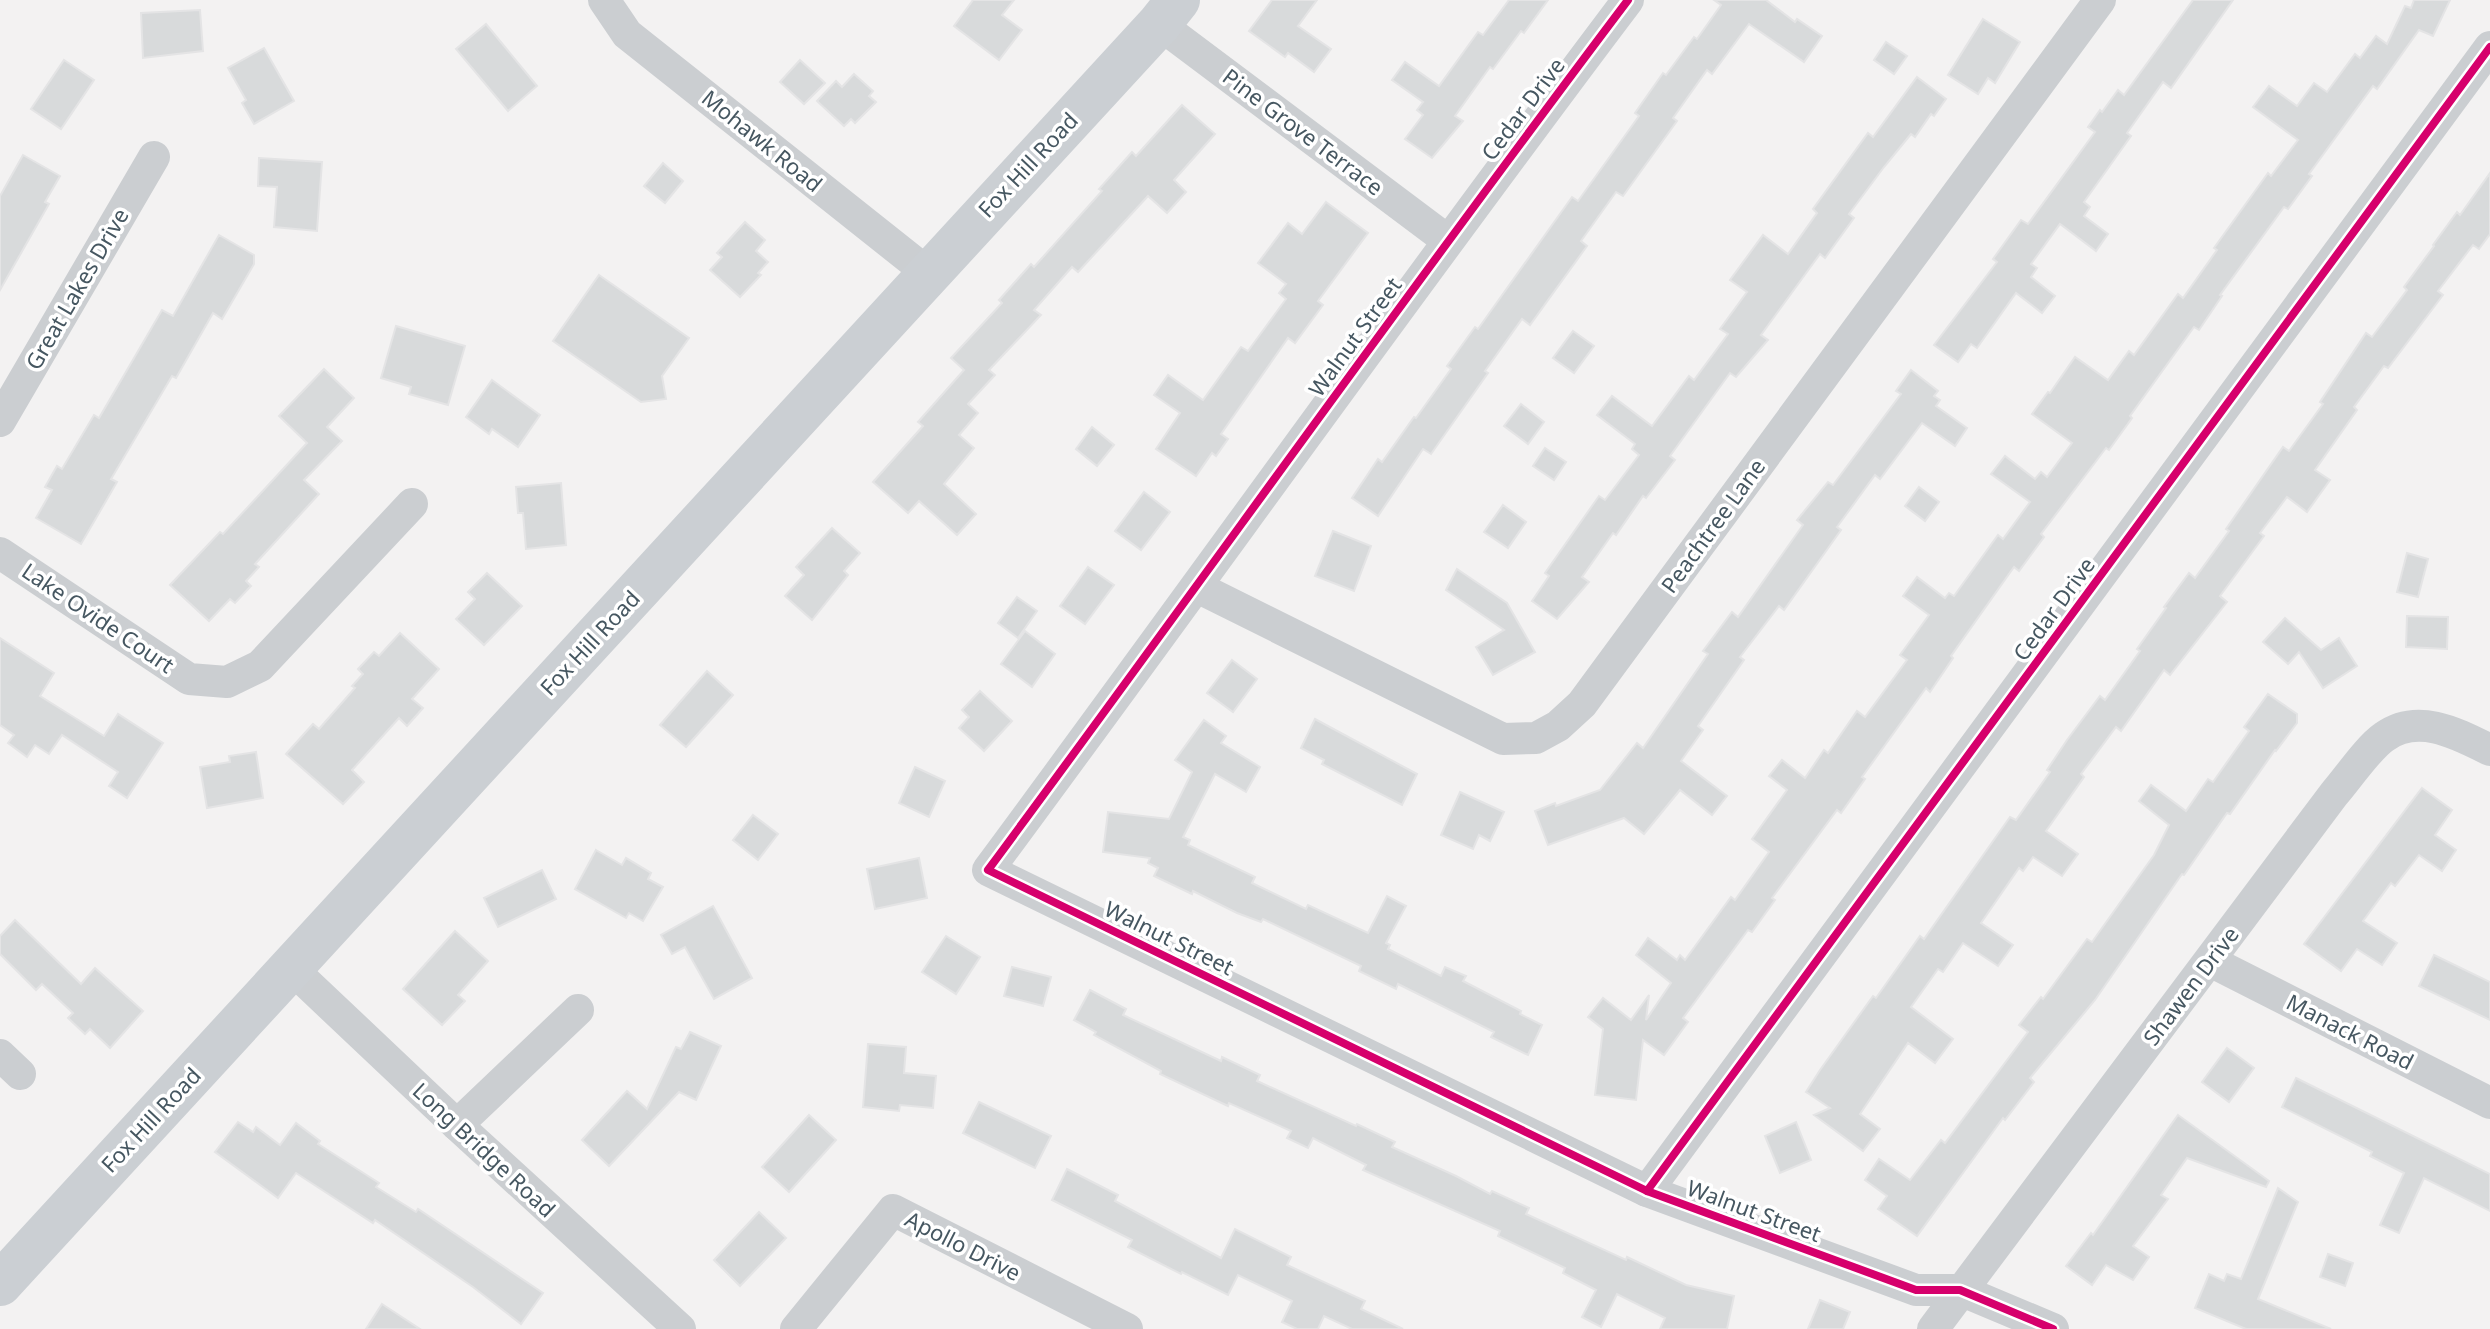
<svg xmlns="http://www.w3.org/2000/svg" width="2490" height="1329" viewBox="0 0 2490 1329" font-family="'Noto Sans',sans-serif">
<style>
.building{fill:#d8dadb;stroke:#e4e4e5;stroke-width:2}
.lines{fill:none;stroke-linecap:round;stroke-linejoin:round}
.street{stroke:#cbced1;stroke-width:32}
.secondary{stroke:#cbcfd3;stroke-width:44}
.cycleway-casing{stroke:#fff;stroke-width:13}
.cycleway{stroke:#d6006c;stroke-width:8}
.labels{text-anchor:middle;stroke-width:7;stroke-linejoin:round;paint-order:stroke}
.street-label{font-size:22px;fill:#465761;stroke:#fff}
</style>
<rect width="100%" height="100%" fill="#f3f2f2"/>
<g class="building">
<polygon points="973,0 1014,0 1002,15 1022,30 999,60 954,26"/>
<polygon points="1272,0 1317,0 1298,26 1331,49 1314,72 1288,53 1285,57 1249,31"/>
<polygon points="1509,0 1548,0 1524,33 1521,31 1493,69 1490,67 1455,116 1463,121 1432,158 1405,139 1423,115 1417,110 1423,102 1392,80 1405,62 1439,86 1478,32 1483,35"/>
<polygon points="1714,0 1766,0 1795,22 1797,19 1822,36 1804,62 1749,24 1712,74 1707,70 1673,118 1677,121 1623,196 1616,192 1581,241 1587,246 1530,325 1522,319 1485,371 1488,373 1431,454 1423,449 1378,516 1352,498 1378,459 1382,462 1414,417 1416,418 1451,369 1447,366 1475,327 1478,329 1572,197 1578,201 1639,116 1635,113 1663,73 1666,75 1694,37 1697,39 1721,5"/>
<polygon points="2193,0 2233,0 2171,88 2163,82 2127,133 2131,136 2084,202 2090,207 2084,216 2108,234 2096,251 2060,224 2031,264 2037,268 2031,277 2055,296 2042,313 2016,293 1977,348 1971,344 1958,362 1934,345 1997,262 1993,259 2021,220 2028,224 2095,132 2088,127 2100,110 2102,112 2118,90 2124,95"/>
<polygon points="2414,0 2450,0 2433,36 2419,30 2377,89 2373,86 2309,174 2312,176 2288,209 2284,207 2220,295 2222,296 2199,330 2194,327 2130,416 2132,418 2109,450 2106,448 2041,534 2044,537 2019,571 2014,567 1951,656 1953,658 1930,692 1926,688 1862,777 1865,779 1841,813 1837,810 1772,898 1775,900 1752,932 1748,930 1683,1018 1688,1022 1664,1055 1643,1040 1636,1100 1595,1095 1603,1029 1588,1017 1603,998 1631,1020 1649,995 1646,1020 1671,983 1636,955 1648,938 1677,960 1680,955 1685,960 1731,897 1735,900 1769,852 1752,839 1787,790 1769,776 1782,760 1805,778 1824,750 1828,753 1857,711 1865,717 1907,660 1900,655 1929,615 1903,596 1917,577 1945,598 1949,593 1954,596 1998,535 2003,539 2030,502 1991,474 2005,456 2035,479 2041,472 2047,477 2072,443 2032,414 2048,392 2050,393 2075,357 2108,380 2129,351 2134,355 2178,294 2183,298 2217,250 2214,248 2268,173 2271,176 2298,140 2253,107 2269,86 2297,106 2314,83 2327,92 2355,54 2360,58 2376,36 2387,44 2405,6 2411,8"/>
<polygon points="200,10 203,51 143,58 141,13"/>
<polygon points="1983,19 2020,42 1995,83 1988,78 1978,94 1948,75"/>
<polygon points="486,24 537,86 508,111 456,49"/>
<polygon points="1886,42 1907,56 1894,74 1874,60"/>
<polygon points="264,48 294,101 254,124 242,103 246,100 228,68"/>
<polygon points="64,60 94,80 61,129 31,109"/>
<polygon points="800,60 825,83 804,104 780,82"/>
<polygon points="854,74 873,91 869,96 876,102 855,123 851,119 844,126 817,101 836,81 842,87"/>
<polygon points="1917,77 1946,99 1934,116 1931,114 1915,137 1911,134 1884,167 1849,214 1854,218 1825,258 1820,254 1761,335 1768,340 1736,377 1730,373 1670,456 1675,460 1646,498 1643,496 1616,535 1613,533 1582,577 1589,582 1557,619 1532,601 1549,576 1545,573 1599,496 1605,500 1639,455 1632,449 1635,444 1597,415 1612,396 1652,426 1689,376 1694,380 1728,334 1720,329 1747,292 1730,280 1763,235 1788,254 1817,213 1813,209 1868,133 1873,137"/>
<polygon points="1182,105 1215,134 1174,180 1186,192 1167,213 1148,196 1078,272 1072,267 1034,310 1041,315 989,370 995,375 968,404 978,413 959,435 974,448 944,484 976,514 957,535 919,501 908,513 873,482 923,426 918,422 964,370 951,358 1002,303 999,300 1031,264 1034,267 1102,191 1099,189 1132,152 1136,156"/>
<polygon points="23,155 60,176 45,202 49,204 0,290 0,196"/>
<polygon points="259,158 322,162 317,231 274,227 277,187 258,186"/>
<polygon points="663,163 683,181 665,203 644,186"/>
<polygon points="2490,173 2490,234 2479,249 2473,245 2438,291 2443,295 2388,368 2384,366 2354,407 2357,410 2315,470 2330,480 2307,512 2287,497 2260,533 2264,536 2220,596 2227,602 2170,675 2164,670 2121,731 2116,727 2081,774 2084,777 2046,831 2078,854 2062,876 2033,857 2023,871 2019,868 1981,923 2013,945 1998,966 1963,943 1943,972 1938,969 1911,1007 1953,1039 1935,1063 1908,1043 1860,1114 1880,1129 1863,1151 1814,1115 1830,1108 1806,1092 1820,1070 1873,996 1876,998 1920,936 1924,939 2010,817 2016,820 2050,772 2047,770 2067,740 2100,696 2105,700 2140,651 2137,649 2166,608 2164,607 2189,573 2195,578 2229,531 2226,529 2283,447 2289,451 2323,404 2320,402 2366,333 2372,337 2407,290 2404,287 2434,246 2433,245 2457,212 2460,215"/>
<polygon points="1326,202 1368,233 1318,301 1323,305 1295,343 1288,338 1221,434 1228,439 1216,456 1212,453 1196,476 1156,449 1180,413 1154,395 1168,375 1203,400 1241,347 1248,351 1286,299 1279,293 1286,284 1258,263 1288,223 1302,234"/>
<polygon points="745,222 765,240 756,251 768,262 758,273 761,275 740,297 710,270 722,257 717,253"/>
<polygon points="219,235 254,255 254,264 222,319 213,313 176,378 172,376 111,479 117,482 81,544 36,518 52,490 45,487 57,466 62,469 94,415 99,418 162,310 173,316"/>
<polygon points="599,275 689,338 662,376 666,399 641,402 553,341"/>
<polygon points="396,326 465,346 448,405 409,394 411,387 381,378"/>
<polygon points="1573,331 1594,346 1574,373 1553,358"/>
<polygon points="324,369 354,398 327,427 342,441 304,480 319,494 255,564 259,567 246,581 251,586 235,603 230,599 209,621 170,585 220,532 223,534 307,443 279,416"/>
<polygon points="1911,370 1938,391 1934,396 1940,400 1936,406 1967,428 1955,446 1922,423 1880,479 1875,475 1837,527 1841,530 1784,610 1779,606 1740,657 1744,660 1698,726 1703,730 1681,761 1727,796 1712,815 1680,790 1644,834 1624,818 1548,845 1535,811 1555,803 1556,806 1600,790 1637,743 1643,748 1708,654 1703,651 1732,612 1738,617 1803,525 1797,520 1828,482 1833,485 1901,394 1896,391"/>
<polygon points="492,380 540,415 518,447 492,429 489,434 466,417"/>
<polygon points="1521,404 1544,422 1528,444 1504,426"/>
<polygon points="1092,427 1114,445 1097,466 1076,449"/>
<polygon points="1545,448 1566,462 1554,480 1533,466"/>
<polygon points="561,483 566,545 526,549 523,513 518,513 516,487"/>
<polygon points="1919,487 1939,502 1925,521 1905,506"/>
<polygon points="1144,492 1170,512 1141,550 1115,531"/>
<polygon points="1503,505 1526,522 1508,548 1484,532"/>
<polygon points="832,528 860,553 844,571 848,575 812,620 785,596 804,575 796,567"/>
<polygon points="1333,531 1371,546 1354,591 1315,576"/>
<polygon points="2407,553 2428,559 2418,597 2397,592"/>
<polygon points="1088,567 1114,585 1085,624 1060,606"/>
<polygon points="1457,569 1507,603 1535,652 1493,675 1476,647 1504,630 1446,590"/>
<polygon points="487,573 522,606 484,645 456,619 475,599 468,592"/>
<polygon points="1017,597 1037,611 1018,638 998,623"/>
<polygon points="2407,616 2448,617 2447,649 2406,647"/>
<polygon points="2285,618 2321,650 2339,638 2357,666 2323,688 2299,652 2288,664 2263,642"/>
<polygon points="1025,631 1055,654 1032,687 1001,664"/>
<polygon points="400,633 439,669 412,699 423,708 407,726 399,718 352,770 364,782 343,804 286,754 313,724 319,729 355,688 352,686 363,674 358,669 374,652 379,656"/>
<polygon points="0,638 54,673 40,696 104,736 118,714 163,743 127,798 109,786 118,772 62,735 49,754 35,745 27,757 8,743 14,735 0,725"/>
<polygon points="1232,660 1257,679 1233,712 1207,693"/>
<polygon points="707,671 733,695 686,747 660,725"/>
<polygon points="980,691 1012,721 984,751 959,728 969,717 962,710"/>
<polygon points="2268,694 2297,714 2297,723 2276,751 2275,750 2230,814 2227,813 2184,875 2182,874 2095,1000 2030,1078 2034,1082 2005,1120 2003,1118 1917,1236 1878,1209 1887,1196 1865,1180 1879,1159 1910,1180 1941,1140 1945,1143 2028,1032 2019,1025 2041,997 2043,999 2087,939 2092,942 2154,855 2169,825 2139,801 2151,785 2186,811 2208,779 2213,782 2249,731 2244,727"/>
<polygon points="1315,719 1417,774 1402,805 1322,764 1324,760 1301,748"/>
<polygon points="1204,720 1226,736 1221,743 1260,767 1246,792 1215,774 1183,837 1190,840 1188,845 1255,877 1252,883 1306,909 1308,905 1368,933 1387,896 1406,906 1386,943 1390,945 1388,949 1441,976 1445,967 1466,976 1463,981 1521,1011 1520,1014 1542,1025 1528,1055 1491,1037 1494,1032 1398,984 1396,989 1359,971 1361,966 1263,919 1261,922 1237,913 1193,891 1192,894 1154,876 1158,868 1148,863 1150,858 1103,852 1108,812 1169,819 1192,772 1175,760"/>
<polygon points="256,752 263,798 207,808 200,767 230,762 229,756"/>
<polygon points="915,767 945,781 929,817 899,803"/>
<polygon points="2422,788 2452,810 2435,835 2456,850 2442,871 2419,855 2395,886 2391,883 2363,921 2397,943 2382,965 2357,949 2341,971 2304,944"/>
<polygon points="1460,792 1504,812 1490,841 1479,835 1473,849 1441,835"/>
<polygon points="753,815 778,834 758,860 733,840"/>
<polygon points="596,850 622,865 626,858 651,873 648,879 663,887 643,921 629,913 626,918 575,889"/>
<polygon points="919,858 927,898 875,909 867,869"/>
<polygon points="542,870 556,899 498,927 484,898"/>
<polygon points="713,906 752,978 714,999 685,947 672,954 661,935"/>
<polygon points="15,920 81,984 95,968 143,1011 110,1048 90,1029 85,1034 68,1018 73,1013 42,984 36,990 0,954 0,936"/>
<polygon points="455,931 488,961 458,995 465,1001 442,1025 403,989"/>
<polygon points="946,936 980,957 956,994 922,972"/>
<polygon points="2434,955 2490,982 2490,1020 2419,986"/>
<polygon points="1012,967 1051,977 1043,1006 1004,996"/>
<polygon points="1090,990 1126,1009 1123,1015 1221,1061 1222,1057 1260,1075 1257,1081 1356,1126 1357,1124 1395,1142 1392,1147 1456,1176 1490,1194 1492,1191 1529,1208 1526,1214 1626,1260 1627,1257 1686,1285 1734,1296 1727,1329 1660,1329 1665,1318 1617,1294 1601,1327 1582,1317 1596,1290 1563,1273 1565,1268 1498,1236 1500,1231 1363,1170 1366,1165 1313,1138 1308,1148 1287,1138 1291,1131 1229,1103 1228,1106 1160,1074 1161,1071 1094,1035 1096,1032 1074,1020"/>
<polygon points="690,1032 721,1046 696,1100 679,1092 609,1166 582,1140 627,1091 647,1109 676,1047 681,1049"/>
<polygon points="868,1044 906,1047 904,1073 936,1076 933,1108 900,1105 899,1111 863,1107"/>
<polygon points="2227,1048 2254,1068 2229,1102 2202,1082"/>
<polygon points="2296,1078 2490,1174 2490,1211 2424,1178 2399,1233 2380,1225 2404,1173 2370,1156 2372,1152 2282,1107"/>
<polygon points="979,1102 1051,1136 1035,1168 963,1133"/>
<polygon points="809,1115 836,1140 789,1192 762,1167"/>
<polygon points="2178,1115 2269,1181 2266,1187 2187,1158 2161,1195 2168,1199 2133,1246 2149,1257 2133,1280 2106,1265 2092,1285 2066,1266 2091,1233 2093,1235"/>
<polygon points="238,1122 253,1132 256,1127 280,1145 296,1123 320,1141 318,1144 379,1183 376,1187 416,1212 418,1209 543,1293 521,1324 473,1287 375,1220 373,1223 296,1173 278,1198 215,1152"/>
<polygon points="1796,1122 1811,1160 1780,1173 1765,1136"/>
<polygon points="1067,1169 1118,1195 1115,1201 1221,1258 1235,1229 1291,1257 1287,1265 1365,1301 1361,1309 1403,1329 1352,1329 1324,1316 1318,1329 1297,1329 1282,1322 1292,1301 1238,1275 1228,1295 1182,1272 1181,1274 1128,1247 1132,1240 1052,1200"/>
<polygon points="2278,1188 2298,1202 2258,1299 2331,1329 2246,1329 2195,1308 2209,1274 2224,1281 2227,1274 2241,1279"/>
<polygon points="759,1212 786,1238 740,1286 714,1260"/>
<polygon points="2328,1254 2353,1263 2345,1286 2320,1277"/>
<polygon points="1820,1300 1850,1312 1843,1329 1808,1329"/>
<polygon points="382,1304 420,1329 366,1329"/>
</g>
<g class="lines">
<g class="street">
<polyline points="604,0 627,34 928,273"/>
<path d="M 1628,0 C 1411,287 1202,581 988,870 L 1647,1191 L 1916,1290 L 1960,1290 L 2053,1329"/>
<polyline points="1159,24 1447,240"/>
<polyline points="0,421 154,157"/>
<polyline points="0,553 189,679 227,682 260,666 412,504"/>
<polyline points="1197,587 1503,739 1536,738 1558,726 1582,704 2100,0"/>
<polyline points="2210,961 2490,1103"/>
<polyline points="291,968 457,1125 680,1329"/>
<polyline points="0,1055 20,1074"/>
<polyline points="457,1125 578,1010"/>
<polyline points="1647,1191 2490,47"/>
<polyline points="796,1329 893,1210 1127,1329"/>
<path d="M 1933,1329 L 2334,794 C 2348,778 2368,748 2384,737 C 2418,712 2458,734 2490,750"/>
</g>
<polyline class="secondary" points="0,1284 1159,24 1178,0"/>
<defs>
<g id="cycleway">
<path d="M 1628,0 C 1411,287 1202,581 988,870 L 1647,1191 L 1916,1290 L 1960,1290 L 2053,1329"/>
<polyline points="1647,1191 2490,47"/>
</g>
</defs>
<use href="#cycleway" class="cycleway-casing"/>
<use href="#cycleway" class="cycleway"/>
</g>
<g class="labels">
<g class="street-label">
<text transform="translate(1523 109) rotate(-53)" y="8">Cedar Drive</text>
<text transform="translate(1303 132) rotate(37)" y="8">Pine Grove Terrace</text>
<text transform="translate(762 141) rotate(39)" y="8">Mohawk Road</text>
<text transform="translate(1028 165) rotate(-47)" y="8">Fox Hill Road</text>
<text transform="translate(77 289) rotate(-60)" y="8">Great Lakes Drive</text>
<text transform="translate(1355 337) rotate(-54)" y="8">Walnut Street</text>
<text transform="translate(1713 526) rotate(-54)" y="8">Peachtree Lane</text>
<text transform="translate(2054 609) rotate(-54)" y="8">Cedar Drive</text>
<text transform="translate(98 618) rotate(34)" y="8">Lake Ovide Court</text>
<text transform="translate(590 643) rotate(-47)" y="8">Fox Hill Road</text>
<text transform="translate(1169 938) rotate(26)" y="8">Walnut Street</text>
<text transform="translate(2191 986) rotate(-53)" y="8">Shawen Drive</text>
<text transform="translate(2350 1032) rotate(27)" y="8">Manack Road</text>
<text transform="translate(151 1120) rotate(-47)" y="8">Fox Hill Road</text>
<text transform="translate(484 1150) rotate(43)" y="8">Long Bridge Road</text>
<text transform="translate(1754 1211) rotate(20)" y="8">Walnut Street</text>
<text transform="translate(963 1246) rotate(27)" y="8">Apollo Drive</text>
</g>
</g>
</svg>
